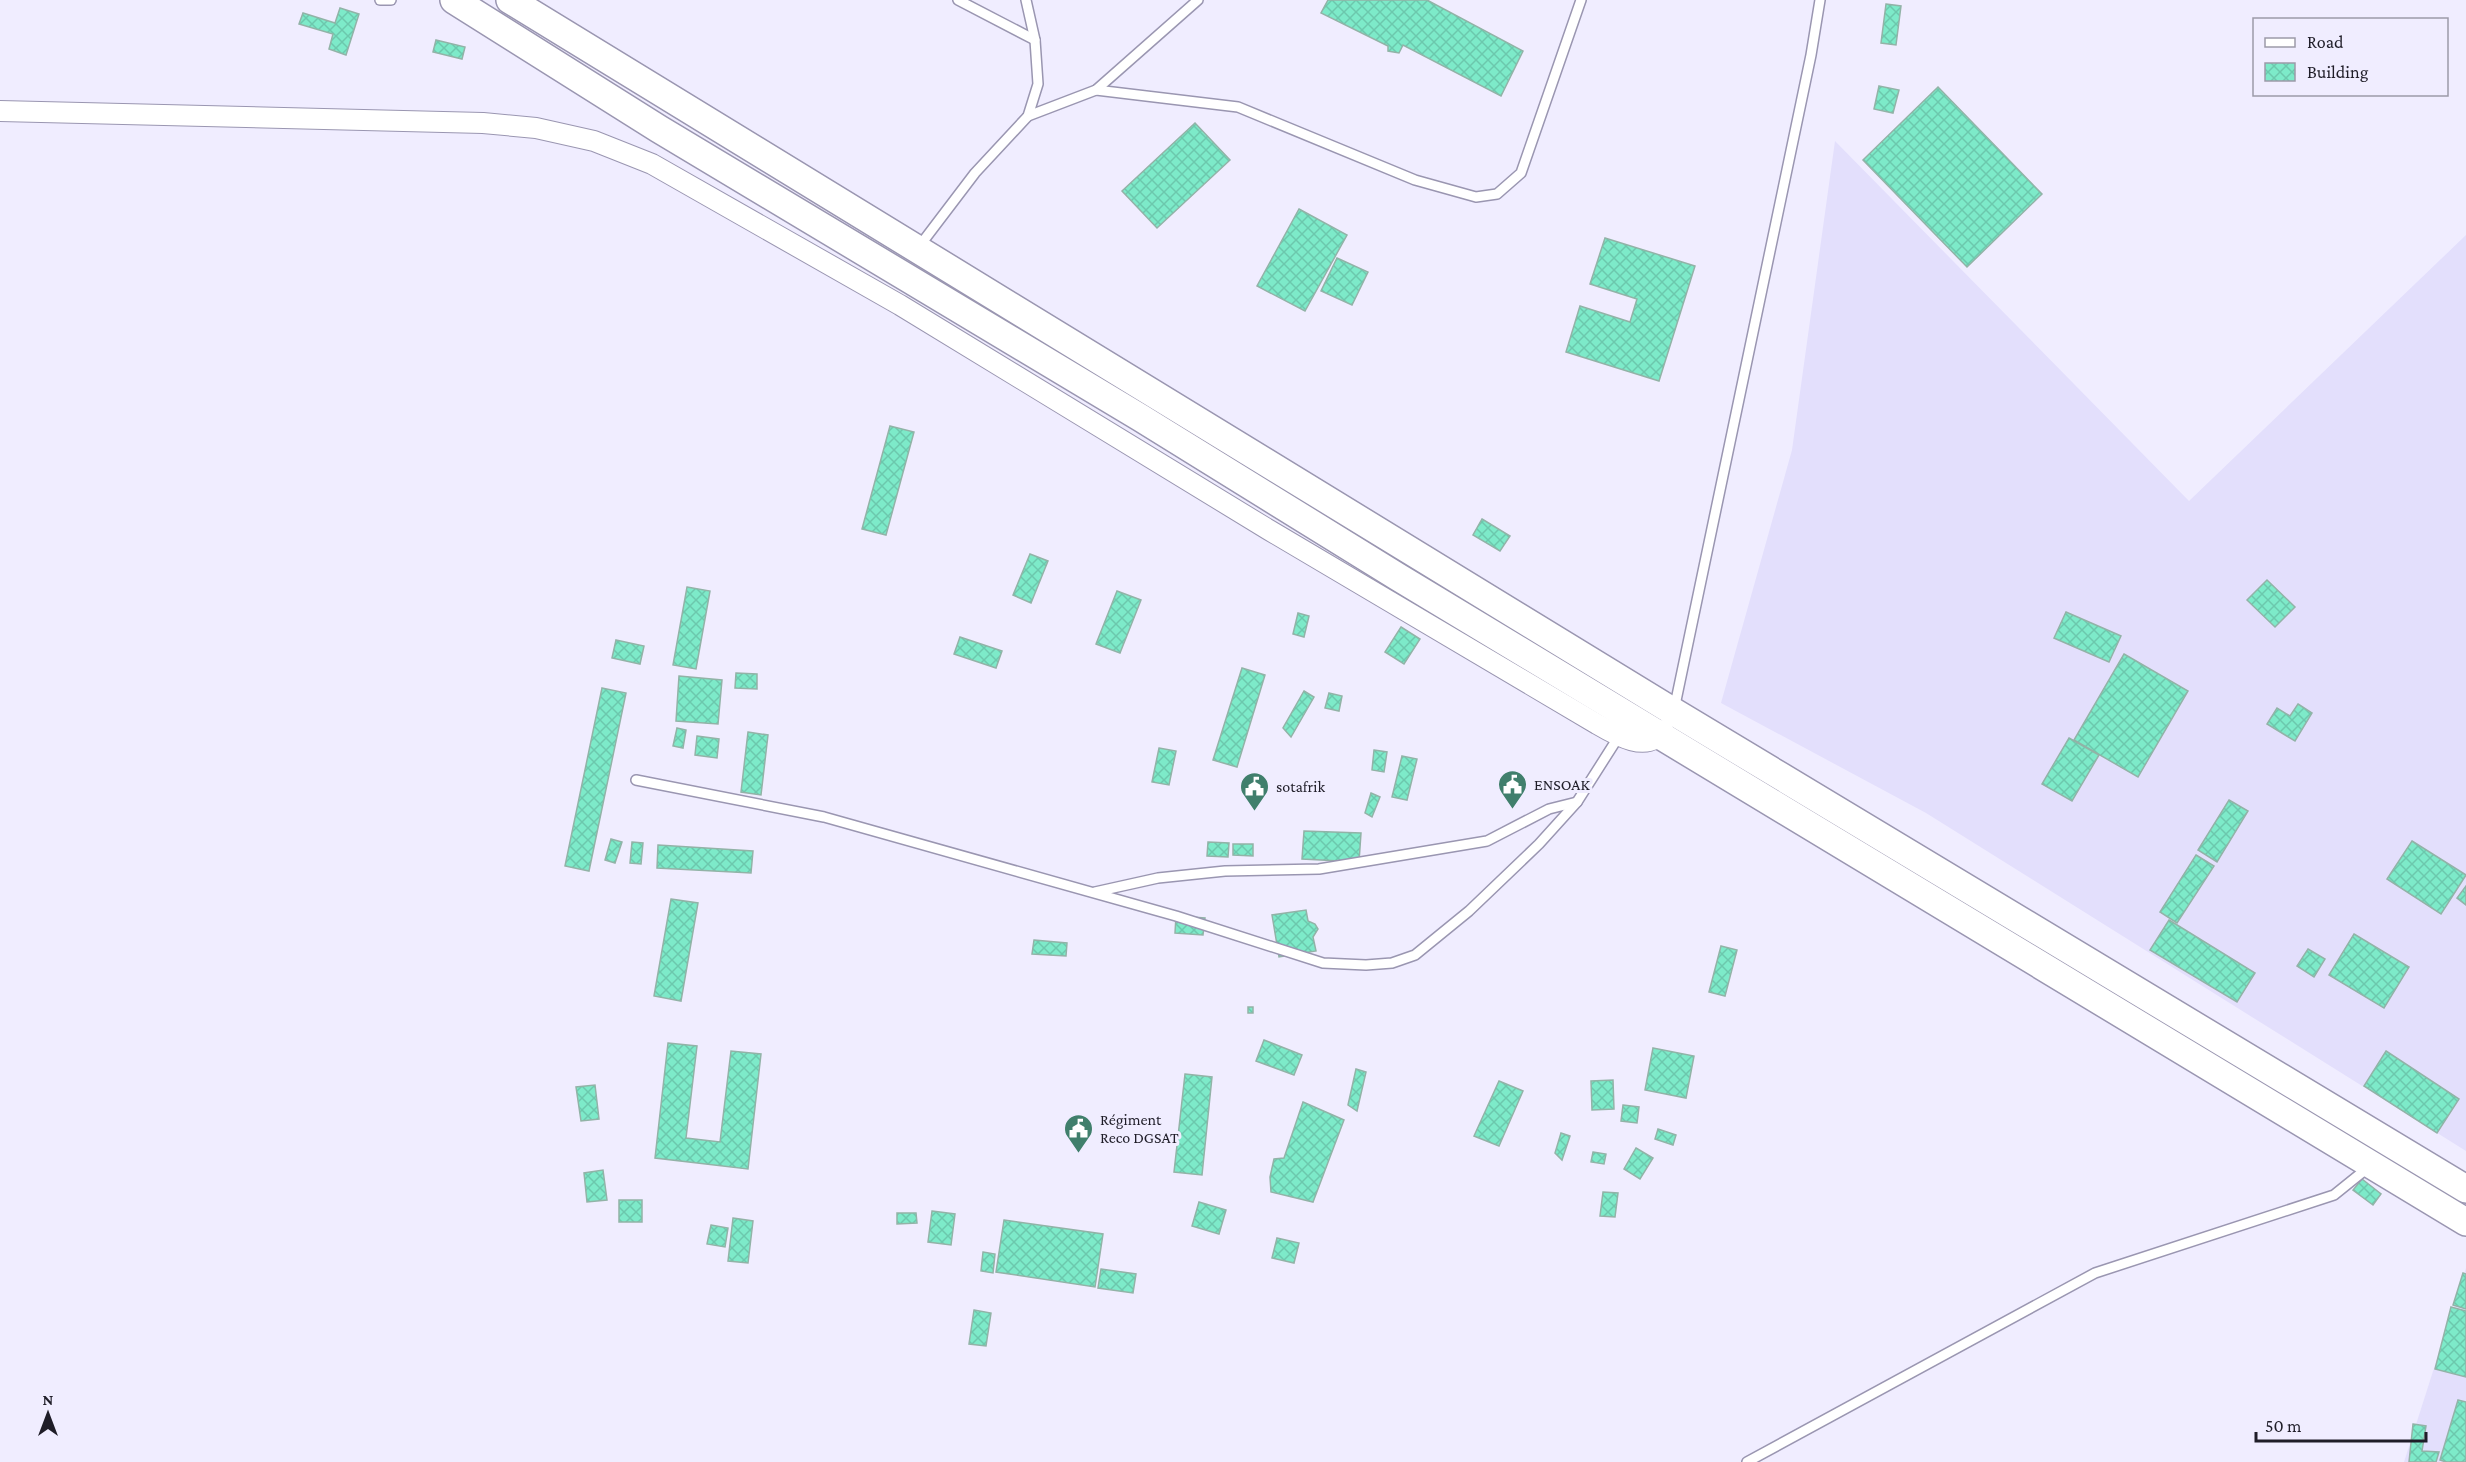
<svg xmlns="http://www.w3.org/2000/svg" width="2466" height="1462" viewBox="0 0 2466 1462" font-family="'Crimson Pro',serif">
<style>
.built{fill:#e3dffc}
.building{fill:url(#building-cross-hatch);stroke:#92b3a7;stroke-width:1.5}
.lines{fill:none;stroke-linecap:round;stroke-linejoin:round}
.lane-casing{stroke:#9a96b1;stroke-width:12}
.street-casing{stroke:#9a96b1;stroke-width:22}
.secondary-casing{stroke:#9a96b1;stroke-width:30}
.lane{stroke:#fff;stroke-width:9}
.street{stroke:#fff;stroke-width:20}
.secondary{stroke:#fff;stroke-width:27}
.labels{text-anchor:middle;stroke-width:6;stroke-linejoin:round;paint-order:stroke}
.poi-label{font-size:16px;fill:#1f1d28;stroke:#f0edff;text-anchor:start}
</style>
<defs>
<pattern id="building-cross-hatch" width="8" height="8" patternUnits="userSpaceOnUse" patternTransform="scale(1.5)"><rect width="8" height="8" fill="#7deac9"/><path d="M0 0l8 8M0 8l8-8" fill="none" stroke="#6cc8ad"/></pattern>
</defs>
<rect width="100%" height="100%" fill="#f0edff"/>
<g class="built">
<polygon points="1835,141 2189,501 2466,235 2466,1151 1926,813 1721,703 1792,450"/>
<polygon points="2466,1268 2466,1462 2404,1462"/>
</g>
<g class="building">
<polygon points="1328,0 1427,0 1523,51 1501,96 1403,45 1399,53 1388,51 1388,46 1321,13"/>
<polygon points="1886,4 1901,6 1896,45 1881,43"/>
<polygon points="340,8 359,14 346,55 329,49 333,34 299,24 303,13 335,23"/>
<polygon points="436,40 465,47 462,59 433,52"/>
<polygon points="1879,86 1899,90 1893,113 1874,109"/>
<polygon points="1938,87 2042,194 1967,267 1863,160"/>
<polygon points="1195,123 1230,160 1157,228 1122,191"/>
<polygon points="1299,209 1347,235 1305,311 1257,286"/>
<polygon points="1605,238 1695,266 1659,381 1566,352 1580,306 1630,322 1637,299 1590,284"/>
<polygon points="1337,258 1368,272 1352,305 1321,291"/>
<polygon points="890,426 914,432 886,535 862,529"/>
<polygon points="1482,519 1510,536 1500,551 1473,535"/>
<polygon points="1030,554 1048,561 1031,603 1013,595"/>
<polygon points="2267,580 2295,607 2275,627 2247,600"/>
<polygon points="687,587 710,591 696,669 673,665"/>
<polygon points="1117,591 1141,600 1120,653 1096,644"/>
<polygon points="2066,612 2121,636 2109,662 2054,638"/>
<polygon points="1298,613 1309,616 1304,637 1293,634"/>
<polygon points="1401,627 1420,639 1404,664 1385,652"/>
<polygon points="960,637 1002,651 996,668 954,654"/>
<polygon points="616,640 644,646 640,664 612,658"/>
<polygon points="2124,654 2188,691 2138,777 2074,740"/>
<polygon points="1242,668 1265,675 1237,767 1213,760"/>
<polygon points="736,673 757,674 757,689 735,688"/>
<polygon points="679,676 722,680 718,724 676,721"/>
<polygon points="602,688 626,693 589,871 565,866"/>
<polygon points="1304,691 1314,697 1291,737 1283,728"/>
<polygon points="1329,693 1342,696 1339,711 1325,708"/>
<polygon points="2298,704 2312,713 2295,741 2267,724 2277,708 2290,716"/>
<polygon points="677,728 686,730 683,748 673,746"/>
<polygon points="748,732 768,735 761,795 741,792"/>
<polygon points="697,736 719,739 717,758 695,755"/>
<polygon points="2069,738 2099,755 2072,801 2042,784"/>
<polygon points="1159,748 1176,751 1169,785 1152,782"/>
<polygon points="1374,750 1387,752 1384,772 1372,770"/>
<polygon points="1402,756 1417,759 1407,800 1392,797"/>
<polygon points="1371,793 1380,797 1372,817 1365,813"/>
<polygon points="2229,800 2248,811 2217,862 2198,850"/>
<polygon points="1304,831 1361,833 1359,862 1302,859"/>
<polygon points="611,839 622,842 615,863 605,860"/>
<polygon points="2412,841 2466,875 2441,914 2387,879"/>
<polygon points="632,842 643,843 641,864 630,863"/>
<polygon points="1208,842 1229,843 1228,857 1207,856"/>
<polygon points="1233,844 1253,844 1253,856 1233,855"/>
<polygon points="658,845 753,851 751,873 657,868"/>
<polygon points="2196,855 2214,866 2177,923 2160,912"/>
<polygon points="2466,886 2466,905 2457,898"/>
<polygon points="671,899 698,903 681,1001 654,996"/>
<polygon points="1306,910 1308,921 1315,924 1318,929 1313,937 1316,951 1279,957 1272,915"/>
<polygon points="1176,916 1205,918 1203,935 1175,933"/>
<polygon points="2169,920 2255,973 2237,1002 2150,950"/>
<polygon points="2354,934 2409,967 2384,1008 2329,975"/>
<polygon points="1034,940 1067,943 1066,956 1032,954"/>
<polygon points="1721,946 1737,950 1725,996 1709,992"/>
<polygon points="2308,949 2325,959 2314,977 2297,966"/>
<rect x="1248" y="1007" width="5" height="6"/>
<polygon points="1264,1040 1302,1055 1294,1075 1256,1061"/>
<polygon points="668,1043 697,1046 686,1138 720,1142 731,1051 761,1054 748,1169 655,1158"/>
<polygon points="1653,1048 1694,1056 1686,1098 1645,1090"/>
<polygon points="2386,1051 2459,1099 2437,1133 2364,1086"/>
<polygon points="1356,1069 1366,1072 1357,1111 1348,1105"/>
<polygon points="1185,1074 1212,1077 1202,1175 1174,1172"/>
<polygon points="1613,1080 1614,1109 1592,1110 1591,1081"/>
<polygon points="1499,1081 1523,1091 1499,1146 1474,1136"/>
<polygon points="595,1085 599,1119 581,1121 576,1087"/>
<polygon points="1303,1102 1344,1120 1313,1202 1271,1192 1270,1177 1274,1159 1284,1158"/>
<polygon points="1623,1105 1639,1107 1637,1123 1621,1121"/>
<polygon points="1658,1129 1676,1135 1673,1145 1655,1139"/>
<polygon points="1561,1133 1570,1136 1562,1160 1555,1153"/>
<polygon points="1636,1148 1653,1158 1640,1179 1624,1169"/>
<polygon points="1593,1152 1606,1154 1604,1164 1591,1162"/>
<polygon points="603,1170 607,1200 587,1202 584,1173"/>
<polygon points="2362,1179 2381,1194 2373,1205 2353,1190"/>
<polygon points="1603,1192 1618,1193 1615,1217 1600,1216"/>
<rect x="619" y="1200" width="23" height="22"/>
<polygon points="1199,1202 1226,1210 1219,1234 1192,1226"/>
<polygon points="932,1211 955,1214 951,1245 928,1242"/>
<polygon points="897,1213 916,1213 917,1223 897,1224"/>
<polygon points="733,1218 753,1221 748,1263 728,1261"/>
<polygon points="1004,1220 1103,1234 1095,1287 996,1272"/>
<polygon points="711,1225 728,1228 725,1247 707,1244"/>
<polygon points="1277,1238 1299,1243 1294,1263 1272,1258"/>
<polygon points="983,1252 995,1254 993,1273 981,1271"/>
<polygon points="1101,1269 1136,1274 1133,1293 1098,1288"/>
<polygon points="2463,1273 2466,1274 2466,1309 2453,1305"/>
<polygon points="2451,1307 2466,1311 2466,1377 2435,1369"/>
<polygon points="974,1310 991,1313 986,1346 969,1344"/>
<polygon points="2458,1400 2466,1402 2466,1462 2446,1462 2440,1460"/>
<polygon points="2413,1424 2426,1426 2422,1451 2439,1452 2436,1462 2409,1462"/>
</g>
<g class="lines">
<defs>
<g id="lane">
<polyline points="380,0 391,0"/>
<polyline points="958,0 1035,40"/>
<polyline points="1096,90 1238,107 1415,180 1476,197 1497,194 1521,173 1581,0"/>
<polyline points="1028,116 1096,90 1198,0"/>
<polyline points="918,248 975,173 1028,116 1038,84 1035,40 1026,0"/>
<polyline points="1674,710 1811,55 1820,0"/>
<polyline points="636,780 824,817 1176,916 1323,963 1366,965 1392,963 1415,955 1469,911 1539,844 1577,802 1619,736"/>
<polyline points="1095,892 1158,878 1225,871 1319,869 1487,841 1549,809 1577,802"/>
<polyline points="1747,1462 2095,1273 2334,1195 2370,1166"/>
</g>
<path id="street" d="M 0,111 L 483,123 L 536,128 L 594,141 L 652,164 L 900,305 L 1269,530 L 1597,724 C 1614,734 1649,755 1663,730"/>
<g id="secondary">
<polyline points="454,0 659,129 1141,418 1398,577 2466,1222"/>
<polyline points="510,0 1674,712 2466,1189"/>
</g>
</defs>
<use href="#lane" class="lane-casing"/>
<use href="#street" class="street-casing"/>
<use href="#secondary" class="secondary-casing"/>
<use href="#lane" class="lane"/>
<use href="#street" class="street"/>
<use href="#secondary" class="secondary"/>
</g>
<defs>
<symbol id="civic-pin" viewBox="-11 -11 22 30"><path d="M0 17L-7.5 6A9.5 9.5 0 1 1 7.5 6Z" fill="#407f6c" stroke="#f0edff"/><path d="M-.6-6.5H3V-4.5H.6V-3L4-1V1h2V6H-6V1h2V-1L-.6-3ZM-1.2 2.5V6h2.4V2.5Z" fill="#fff"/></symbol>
</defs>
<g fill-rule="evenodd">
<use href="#civic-pin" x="1496" y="768" width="33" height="45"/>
<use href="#civic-pin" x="1238" y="770" width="33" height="45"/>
<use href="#civic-pin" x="1062" y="1112" width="33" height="45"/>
</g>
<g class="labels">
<g class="poi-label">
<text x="1534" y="790">ENSOAK</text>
<text x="1276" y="792">sotafrik</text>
<text x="1100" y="1125">Régiment<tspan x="1100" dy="18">Reco DGSAT</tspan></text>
</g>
</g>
<rect x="2253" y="18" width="195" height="78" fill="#f0edff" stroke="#9c9aa9" stroke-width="1.5"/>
<rect x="2265" y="38" width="30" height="9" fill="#ffffff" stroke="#9c9aa9" stroke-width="1.5"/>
<text x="2307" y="48" font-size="18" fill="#1f1d28">Road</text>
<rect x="2265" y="63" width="30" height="18" fill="url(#building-cross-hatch)" stroke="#9c9aa9" stroke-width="1.5"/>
<text x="2307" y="78" font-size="18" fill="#1f1d28">Building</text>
<g transform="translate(48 1414)" stroke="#f0edff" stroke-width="4.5" paint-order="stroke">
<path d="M0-4.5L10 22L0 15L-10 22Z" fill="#1f1d28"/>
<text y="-9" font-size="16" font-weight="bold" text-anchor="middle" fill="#1f1d28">N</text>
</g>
<path d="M2256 1432v9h170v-9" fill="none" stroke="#1f1d28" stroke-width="3"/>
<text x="2265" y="1432" font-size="18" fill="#1f1d28" stroke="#f0edff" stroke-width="4.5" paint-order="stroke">50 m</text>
</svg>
